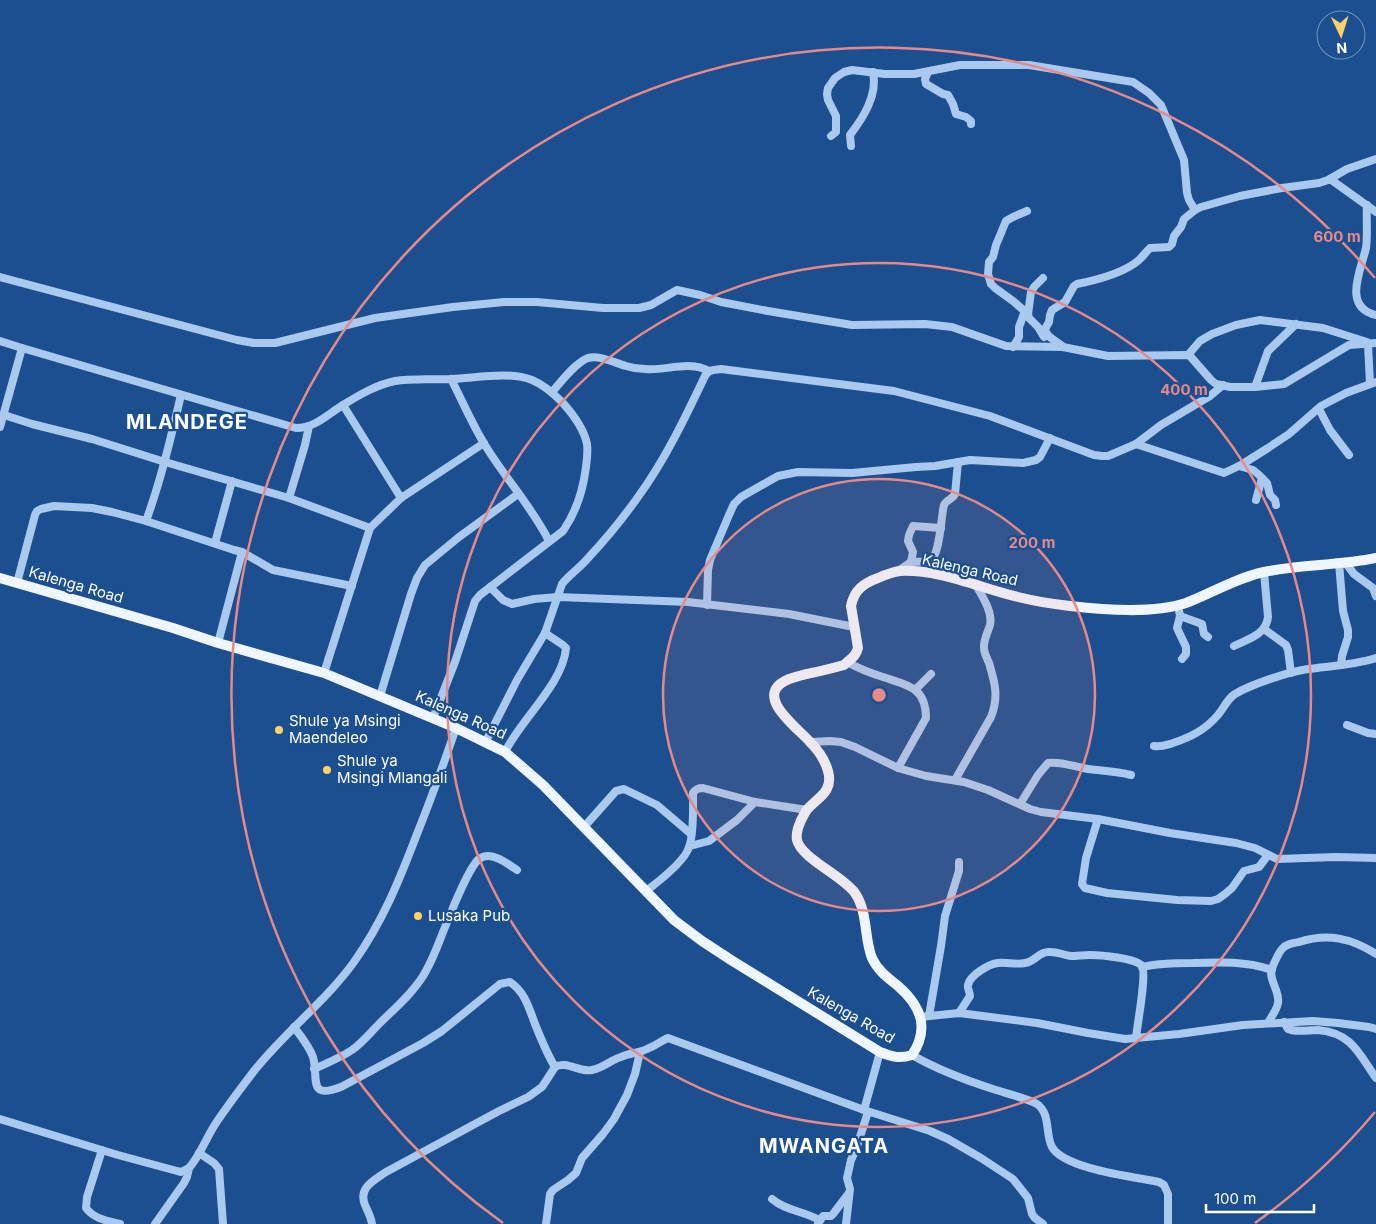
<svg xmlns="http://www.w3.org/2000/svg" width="1376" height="1224" viewBox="0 0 1376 1224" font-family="Inter,sans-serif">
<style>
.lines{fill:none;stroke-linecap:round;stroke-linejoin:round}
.minor{stroke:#a9c9ee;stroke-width:8}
.major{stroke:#f0f6ff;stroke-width:10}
.ring{fill:none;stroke:#e88989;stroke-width:2.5}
.poi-dot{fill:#ffd166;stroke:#1b4f8f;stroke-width:2}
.labels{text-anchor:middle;stroke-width:4.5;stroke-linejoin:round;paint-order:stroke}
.street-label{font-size:15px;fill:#fff;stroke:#1b4f8f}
.poi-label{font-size:15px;fill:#fff;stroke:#1b4f8f;text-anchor:start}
.district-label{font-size:20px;font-weight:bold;letter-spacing:1px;fill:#fff;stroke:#1b4f8f}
.centre{fill:#e88989;stroke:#1b4f8f;stroke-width:2.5}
.ring-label{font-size:15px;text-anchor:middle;font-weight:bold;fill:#e88989;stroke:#1b4f8f;stroke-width:4.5;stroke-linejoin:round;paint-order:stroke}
</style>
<rect width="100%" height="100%" fill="#1b4f8f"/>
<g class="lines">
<g class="minor">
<polyline points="928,72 925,79 926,84 943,94 948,95 953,104 956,114 966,117 971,121 971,124"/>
<polyline points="831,136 836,132 836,116 828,100 827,94 828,88 835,78 844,72 852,70 885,74 914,74 960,65 1029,65 1133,82 1149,93 1161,105 1184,160 1187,193 1189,200 1195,210"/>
<path d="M 851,146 L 850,135 C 863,118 878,95 873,72"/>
<polyline points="1330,179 1376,212"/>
<path d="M 1367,205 C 1366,219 1368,234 1366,248 C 1361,270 1342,307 1376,315"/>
<polyline points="1027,211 1013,217 1006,221 996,245 993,257 989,262 988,274 991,284 995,288 1013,301 1028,314"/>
<polyline points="0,277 237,340 254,343 275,343 375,318 453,307 504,302 537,302 603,308 639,308 651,305 677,290 700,295 721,302 768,311 852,325 925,324 952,327 1006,346 1063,347 1108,356 1188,355 1190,356 1211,380 1216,384 1230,387 1255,387 1284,384 1349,345 1376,343"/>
<polyline points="1043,278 1034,287 1031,292 1028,314 1029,318 1038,327 1044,337"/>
<path d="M 0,341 L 22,348 L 296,428 C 315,428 328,414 343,405 C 359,395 376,385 395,381 C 413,378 433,380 452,379 C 476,378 509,371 532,380 C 544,385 553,393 562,402 C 572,413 584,429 587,444 C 588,452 587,460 586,467 C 583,491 577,511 563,531 L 480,595 L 475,601 L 455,662 L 433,718"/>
<polyline points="1368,344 1370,384"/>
<polyline points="1013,347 1019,337 1019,327 1025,311"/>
<path d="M 1063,347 C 1057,340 1047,339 1045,329 L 1049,322 L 1050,315 L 1052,310 L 1065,302 L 1074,286 L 1077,284 C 1097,280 1124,273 1139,260 C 1143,256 1146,252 1150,248 L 1169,247 L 1172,244 L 1174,236 L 1181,227 L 1184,219 L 1195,210 L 1201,207 L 1240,196 L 1282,188 L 1319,183 L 1328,180 L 1347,169 L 1376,159"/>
<polyline points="1188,355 1200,341 1212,334 1236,325 1260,320 1323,328 1367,342"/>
<path d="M 451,379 C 462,400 472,424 485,445 C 505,478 532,507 549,541"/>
<polyline points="1255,387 1268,351 1296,324"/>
<path d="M 552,392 C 561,382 576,362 588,358 C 600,355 615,363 626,366 C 632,368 639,369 645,369 C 667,371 688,360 709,371"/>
<polyline points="343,405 401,498"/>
<polyline points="1319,409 1330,430 1349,455"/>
<polyline points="4,415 32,424 92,439 165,462 289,498 370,528"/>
<polyline points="0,427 22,348"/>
<polyline points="1136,444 1161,425 1210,396 1223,385"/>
<polyline points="1239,466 1253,470 1258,474 1267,483 1270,495 1275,500 1276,505"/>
<polyline points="289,498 305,445 309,426"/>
<polyline points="1256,500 1262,478"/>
<path d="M 146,521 C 161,480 171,437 181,395"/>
<polyline points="215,543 232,481"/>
<path d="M 911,562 C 917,561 926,563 931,560 C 940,554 941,516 944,505 C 946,500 953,499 955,494 L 958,462"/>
<polyline points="1345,562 1354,574 1373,588 1376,596"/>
<polyline points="1339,563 1343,611 1348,630 1348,637 1342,656 1341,665"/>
<polyline points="898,571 911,562 913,552 908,541 909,535 913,526 941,528"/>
<polyline points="17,583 35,515 37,511 41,509 54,506 92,508 112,512 146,521 234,550 242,552 273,570 352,586"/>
<polyline points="490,587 503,600 512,604 534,599 558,597 688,602 789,614 854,627"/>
<polyline points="707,605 708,570 710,560 729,515 734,504 741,497 778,476 798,472 852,473 916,467 935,466 970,460 1023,463 1036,460 1040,457 1050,438"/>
<polyline points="1178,605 1180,616 1177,628 1186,647 1186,654 1182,659"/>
<polyline points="1180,616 1202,624 1204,634 1208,637"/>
<polyline points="1264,629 1286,645 1288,650 1291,673"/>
<polyline points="218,643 242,552"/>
<path d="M 1234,646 C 1248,639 1266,635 1268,617 L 1264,572"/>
<path d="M 847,662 C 858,668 870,673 883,677 C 906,685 926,686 926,718 L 898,768"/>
<polyline points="324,673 370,528 401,498 484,443"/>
<polyline points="915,690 931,674"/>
<polyline points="380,696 411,594 417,578 425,565 459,537 518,494"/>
<polyline points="1347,725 1368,733 1376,734"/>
<path d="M 486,741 L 517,680 L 545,633 L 562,584 C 570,574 581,567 589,557 C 607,538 623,518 638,497 C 665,460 685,418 705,376 C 709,369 714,370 721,369 L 894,391 L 990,416 L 1094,455 L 1102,456 L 1108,456 L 1136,444 L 1224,473 L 1241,465 L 1268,448 L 1289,434 L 1321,406 L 1346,393 L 1376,382"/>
<polyline points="811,742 830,741 841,742 855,747 898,768 926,776 964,782 988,790 1030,809 1041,812 1098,819 1170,833 1236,843 1255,848 1277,859 1336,857 1376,858"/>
<path d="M 1154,746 C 1162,747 1166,745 1173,743 C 1191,737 1205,730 1218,715 C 1224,708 1227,699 1235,694 C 1252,684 1288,672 1308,669 C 1330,666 1354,665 1376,658"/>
<path d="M 505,752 C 521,719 563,684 566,648 L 563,645 L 545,633"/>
<path d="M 955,780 L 991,717 C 999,697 995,683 989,663 C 987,658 984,653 984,648 C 983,641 988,632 990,625 C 993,612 982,596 976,585"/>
<path d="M 1020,804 L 1038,775 L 1048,763 C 1062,761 1074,767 1088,769 C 1103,771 1115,771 1131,775"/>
<polyline points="1098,819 1086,858 1082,884 1085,888 1107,893 1177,900 1211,901 1218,899 1225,894 1232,888 1244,871 1259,867 1268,855"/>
<polyline points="584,827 616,791 624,789 657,805 691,834"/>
<polyline points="690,846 709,841 737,820 755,802"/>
<path d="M 646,891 C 658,882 685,861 689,847 C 694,835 693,807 693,793 C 696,789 698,788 703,788 L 755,802 L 807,810"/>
<path d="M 1142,967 C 1159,963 1176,963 1193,963 C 1220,962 1246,961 1272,970"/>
<path d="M 959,1013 L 970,996 C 970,992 967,988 968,985 C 970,975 989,964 998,963 C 1007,962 1016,965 1025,963 C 1034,962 1039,952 1048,952 C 1056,951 1063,955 1071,956 C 1077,956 1084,955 1090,955 C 1100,955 1136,958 1142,966 C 1147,974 1137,1026 1136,1038"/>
<polyline points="929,1016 941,946 945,916 959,871 959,862"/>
<polyline points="920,1017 959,1013 1037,1023 1088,1033 1125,1039 1179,1034 1243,1025 1313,1021 1338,1023 1369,1027 1376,1029"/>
<path d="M 1284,1022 L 1288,1029 L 1291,1030 C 1300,1032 1309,1030 1318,1030 C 1352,1033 1359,1054 1376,1078"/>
<path d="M 1268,1023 C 1271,1017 1277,1010 1278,1003 C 1280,991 1268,979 1272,969 C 1273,965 1279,952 1282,949 C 1286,944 1293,943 1299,942 C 1328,933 1351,938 1376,954"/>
<path d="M 294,1027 C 301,1036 309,1046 313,1057 C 319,1078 307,1100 341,1087 L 423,1043 L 442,1031 L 500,984 L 510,982 C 525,992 529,1008 535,1024 C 541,1039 547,1054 555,1067"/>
<path d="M 912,1055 C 938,1070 965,1080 993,1089 C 1005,1093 1026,1098 1037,1104 C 1051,1114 1045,1134 1052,1147 C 1064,1169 1135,1177 1159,1182 L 1164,1185 L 1168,1194 L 1168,1224"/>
<path d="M 314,1069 C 327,1063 340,1058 352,1050 C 362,1043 370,1033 379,1024 C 394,1009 412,994 423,976 C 434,959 440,938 448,920 C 453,907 470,866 479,859 C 491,850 508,864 517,870"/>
<polyline points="864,1110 880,1052"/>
<path d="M 0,1119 L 118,1155 L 177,1171 L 181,1172 L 189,1168 C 200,1156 207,1136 216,1123 C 228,1105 241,1088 254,1071 C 285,1032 325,1002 354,962 C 383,921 399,881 417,834 C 431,799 444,763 456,728"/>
<path d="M 102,1150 L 87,1197 L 86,1208 C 94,1219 108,1221 120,1224"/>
<polyline points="199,1153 214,1163 219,1169 223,1224"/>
<path d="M 772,1199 C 786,1211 804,1211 819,1220"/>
<polyline points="155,1224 184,1183 187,1177 189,1168"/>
<path d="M 372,1224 C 371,1217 368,1212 365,1205 C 358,1188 373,1181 386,1172 L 499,1111 L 528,1097 L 542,1087 L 555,1067 C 566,1060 580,1073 592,1070 C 603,1068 611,1060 621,1057 C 629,1053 639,1053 647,1049 C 655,1046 661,1041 668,1038 L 864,1110 L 930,1131 L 948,1139 L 981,1158 L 1013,1179 L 1028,1198 L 1032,1214 L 1035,1218 L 1043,1224"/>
<polyline points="546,1224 550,1194 553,1190 568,1180 576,1173 582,1158 603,1134 614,1119 627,1095 635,1074 640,1052"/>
<polyline points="818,1224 823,1216 831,1216 833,1214 849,1193"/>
<polyline points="846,1224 850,1189 847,1178 851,1160 856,1149 868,1112"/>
</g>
<path class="major" d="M 0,578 L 173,628 L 218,643 L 324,673 L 456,728 L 505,752 L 543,785 L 674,920 L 702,941 L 731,960 L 880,1052 C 893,1057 899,1059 912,1055 C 930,1028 921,1006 898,986 C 888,978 878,971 872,958 C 864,938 868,912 855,893 C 843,876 801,858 797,840 C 796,836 797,832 798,828 C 800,822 803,816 806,811 C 816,798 834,793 828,771 C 825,760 818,750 810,742 C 798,728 754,697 785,681 C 793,677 803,675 811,673 C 822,671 833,668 844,665 C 850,659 856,657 858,648 L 851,606 C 854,590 864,583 878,578 C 885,575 892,572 900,571 C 939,569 980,588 1018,597 C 1034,601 1052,604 1070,606 C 1105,610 1153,614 1186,603 C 1212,593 1236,578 1264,572 C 1301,564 1339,566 1376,558"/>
</g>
<circle cx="879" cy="695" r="216" fill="#e88989" fill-opacity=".12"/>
<g class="ring">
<circle cx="879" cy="695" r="216"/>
<circle cx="879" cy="695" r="432"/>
<path d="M1375 1112A648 648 0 0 1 1255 1223M503 1223A648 648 0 1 1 1375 278"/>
</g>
<g class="poi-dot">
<circle cx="279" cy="730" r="5"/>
<circle cx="327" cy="770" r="5"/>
<circle cx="418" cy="916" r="5"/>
</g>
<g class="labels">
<g class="street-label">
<text transform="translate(970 570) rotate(13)" y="5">Kalenga Road</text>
<text transform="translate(76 585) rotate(16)" y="5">Kalenga Road</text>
<text transform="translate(461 715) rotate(24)" y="5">Kalenga Road</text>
<text transform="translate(851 1015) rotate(30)" y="5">Kalenga Road</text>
</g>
<g class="poi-label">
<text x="289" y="726">Shule ya Msingi<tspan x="289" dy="17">Maendeleo</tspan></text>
<text x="337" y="766">Shule ya<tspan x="337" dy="17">Msingi Mlangali</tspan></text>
<text x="428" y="921">Lusaka Pub</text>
</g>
<g class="district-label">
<text x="187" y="429">MLANDEGE</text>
<text x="824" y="1153">MWANGATA</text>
</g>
</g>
<circle cx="879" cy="695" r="8" class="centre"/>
<g class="ring-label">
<text x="1337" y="242">600 m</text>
<text x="1184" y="395">400 m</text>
<text x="1032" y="548">200 m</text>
</g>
<g transform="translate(1341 35) rotate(176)"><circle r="24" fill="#1b4f8f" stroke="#7695bc"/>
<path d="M0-4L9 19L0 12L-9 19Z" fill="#ffd166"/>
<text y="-8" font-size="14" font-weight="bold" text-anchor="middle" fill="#ffffff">N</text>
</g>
<path d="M1206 1204v8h108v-8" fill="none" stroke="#ffffff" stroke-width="2.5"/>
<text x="1214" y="1204" font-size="15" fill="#ffffff" stroke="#1b4f8f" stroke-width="4" paint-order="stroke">100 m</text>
</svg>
